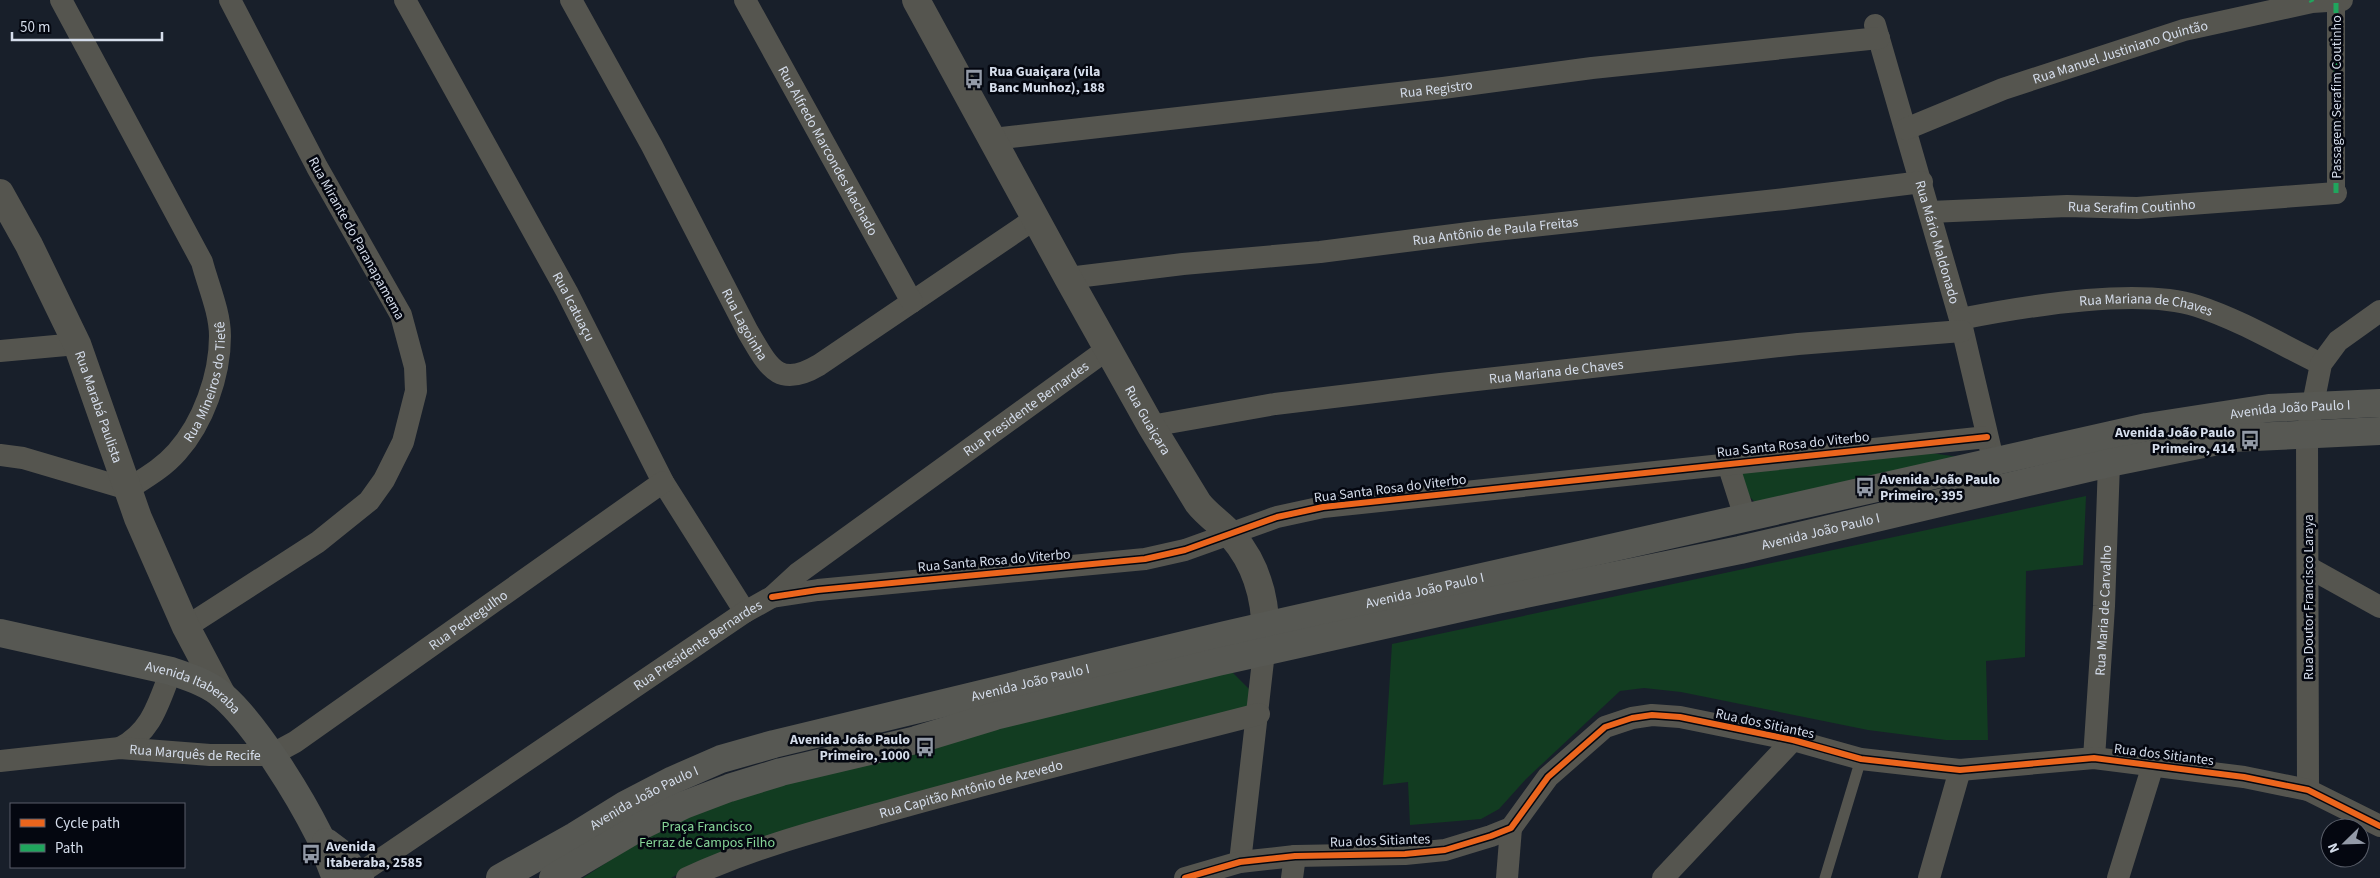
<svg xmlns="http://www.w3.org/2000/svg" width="2380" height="878" viewBox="0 0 2380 878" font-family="'Source Sans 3',sans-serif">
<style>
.green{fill:#123c21}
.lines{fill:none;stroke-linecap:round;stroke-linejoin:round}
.service{stroke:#55554f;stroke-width:11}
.pedestrian{stroke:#55554f;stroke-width:18}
.minor{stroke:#55554f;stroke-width:22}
.tertiary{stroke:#55554f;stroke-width:28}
.secondary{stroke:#575853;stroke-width:28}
.quiet{stroke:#20a55d;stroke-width:5;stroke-dasharray:10 5;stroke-linecap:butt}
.cycleway-casing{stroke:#040710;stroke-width:9}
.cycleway{stroke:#eb651d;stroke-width:6}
.labels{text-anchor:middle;stroke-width:5;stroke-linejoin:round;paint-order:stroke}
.street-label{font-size:14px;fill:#d5ddeb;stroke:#040710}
.poi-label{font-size:14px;font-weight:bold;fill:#d5ddeb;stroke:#040710;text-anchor:start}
.park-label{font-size:14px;fill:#87d698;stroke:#040710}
</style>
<rect width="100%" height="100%" fill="#181f2a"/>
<g class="green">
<polygon points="1924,452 1994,462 1764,512 1724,469"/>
<polygon points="2086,496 2083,565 2026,571 2025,657 1986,661 1988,740 1946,740 1868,730 1681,692 1644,688 1620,691 1526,779 1499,809 1481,819 1410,825 1408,782 1383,785 1392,644"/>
<polygon points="1230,670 1251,691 1248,706 682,872 671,878 583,878 627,849 696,812 751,792"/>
</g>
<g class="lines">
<polyline class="service" points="1825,878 1861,759"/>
<polyline class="pedestrian" points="2336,193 2336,1"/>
<g class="minor">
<path id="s1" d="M 405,0 L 567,292 L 663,482 L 745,612"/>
<path id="s2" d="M 571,0 L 652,146 L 748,332 C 768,365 777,390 819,365 L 1036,218"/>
<path id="s3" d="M 745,0 L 912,302"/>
<path id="s4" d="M 1875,25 L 1960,319 L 1991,451"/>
<path id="s5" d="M 1906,129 L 2003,89 L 2184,30 L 2312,2 L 2342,0"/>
<path id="s6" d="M 993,139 L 1443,88 L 1592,68 L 1879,38"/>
<path id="s7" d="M 1930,212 L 2067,206 L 2137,208 L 2336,193"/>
<path id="s8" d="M 1068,278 L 1183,264 L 1320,252 L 1477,232 L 1785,199 L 1922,182"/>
<path id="s9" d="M 1960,319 C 2021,307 2138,287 2197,306 C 2240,320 2280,344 2321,364"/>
<polyline points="0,351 77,344"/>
<path id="s10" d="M 1151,426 L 1275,404 L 1441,384 L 1798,344 L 1962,331"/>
<path id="s11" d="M 0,455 L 23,458 L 128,489 C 145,478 163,468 177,452 C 203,423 220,376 220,336 C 220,312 208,285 202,262 L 61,0"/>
<polyline points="1728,464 1745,517"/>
<polyline points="2308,567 2380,607"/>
<polyline points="772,597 818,590 1145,559 1185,550 1277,517 1323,507 1987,437"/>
<polyline points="186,627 318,542 369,501 384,480 403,442 416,391 415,367 401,315 317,167 230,0"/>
<path d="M 120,748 C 152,731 158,704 171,671"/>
<path id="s12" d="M 2094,758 L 2104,606 L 2109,463"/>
<path id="s13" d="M 0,761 L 120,748 L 210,755 L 271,755 L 295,742 L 663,482"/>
<polyline points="2308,790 2307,434 2321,364 2338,341 2380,311"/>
<polyline points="1240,862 1264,652"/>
<path id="s14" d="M 353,878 L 745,612 L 772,597 L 797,574 L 1109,348"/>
<path id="s15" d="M 687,878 C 752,848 820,830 888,811 C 1011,776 1135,746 1259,714"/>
<polyline points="1185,878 1240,862 1295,856 1405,854 1445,850 1491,836 1511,828 1548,777 1605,727 1632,718 1652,715 1680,717 1793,740 1861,759 1932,767 1960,770 2094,758 2244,777 2308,790 2380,826"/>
<polyline points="1292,878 1295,856"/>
<polyline points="1507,878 1511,828"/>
<polyline points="1663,878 1793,740"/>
<polyline points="1929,878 1960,770"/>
<polyline points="2118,878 2153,765"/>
</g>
<g class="tertiary">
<path id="s16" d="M 916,0 L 1068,278 L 1151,426 L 1198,503 C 1208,516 1222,524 1232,536 C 1260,568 1268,607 1265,649"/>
<path id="s17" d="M 0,193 L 29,245 L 77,344 L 138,518 L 186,627 L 222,695"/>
</g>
<g class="secondary">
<path id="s18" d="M 0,633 L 171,671 C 188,677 209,683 223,696 C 256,725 299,795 319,835 C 325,849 330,864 336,878"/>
<polyline points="326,842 338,851 360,878"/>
<path id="s19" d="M 500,878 L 575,836 L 625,805 L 673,780 L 721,759 L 774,744 L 1225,635 L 2147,427 L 2269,408 L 2380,403"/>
<path id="s20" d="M 553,878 L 643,825 L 684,805 L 729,788 L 781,772 L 916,740 L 995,716 L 1218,662 L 1496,600 L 1740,550 L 2109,463 L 2233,438 L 2380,431"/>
</g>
<g class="quiet">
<polyline points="2311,0 2312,2"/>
<polyline points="2336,193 2336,1"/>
</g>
<defs>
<g id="cycleway">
<polyline points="772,597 818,590 1145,559 1185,550 1277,517 1323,507 1987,437"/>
<polyline points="1185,878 1240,862 1295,856 1405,854 1445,850 1491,836 1511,828 1548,777 1605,727 1632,718 1652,715 1680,717 1793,740 1861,759 1932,767 1960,770 2094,758 2244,777 2308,790 2380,826"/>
</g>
</defs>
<use href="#cycleway" class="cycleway-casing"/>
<use href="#cycleway" class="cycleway"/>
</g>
<defs>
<symbol id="bus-bare" viewBox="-9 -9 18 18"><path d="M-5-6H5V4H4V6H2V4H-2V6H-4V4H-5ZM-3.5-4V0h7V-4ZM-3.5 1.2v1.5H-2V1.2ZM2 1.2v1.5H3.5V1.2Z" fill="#939aa7" stroke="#040710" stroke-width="2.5" paint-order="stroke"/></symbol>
</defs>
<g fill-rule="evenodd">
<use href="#bus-bare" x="960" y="65" width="28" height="28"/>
<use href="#bus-bare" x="2236" y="426" width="28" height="28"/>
<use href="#bus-bare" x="1851" y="473" width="28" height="28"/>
<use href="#bus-bare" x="911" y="733" width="28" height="28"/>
<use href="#bus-bare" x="297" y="840" width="28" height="28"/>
</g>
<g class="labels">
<g class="street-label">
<text dy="5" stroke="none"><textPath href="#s5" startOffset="228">Rua Manuel Justiniano Quintão</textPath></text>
<text dy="5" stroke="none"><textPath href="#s6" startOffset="446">Rua Registro</textPath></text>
<text transform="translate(2336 97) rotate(-90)" y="5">Passagem Serafim Coutinho</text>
<text dy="5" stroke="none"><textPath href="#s3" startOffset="172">Rua Alfredo Marcondes Machado</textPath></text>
<text dy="5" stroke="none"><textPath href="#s7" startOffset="202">Rua Serafim Coutinho</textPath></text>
<text dy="5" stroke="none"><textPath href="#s8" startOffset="430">Rua Antônio de Paula Freitas</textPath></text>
<text transform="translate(357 238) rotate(61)" y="5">Rua Mirante do Paranapamema</text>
<text dy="5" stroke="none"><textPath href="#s4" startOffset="226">Rua Mário Maldonado</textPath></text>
<text dy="5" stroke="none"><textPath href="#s1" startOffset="350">Rua Icatuaçu</textPath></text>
<text dy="5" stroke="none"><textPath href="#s9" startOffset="188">Rua Mariana de Chaves</textPath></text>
<text dy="5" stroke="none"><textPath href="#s2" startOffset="368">Rua Lagoinha</textPath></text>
<text dy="5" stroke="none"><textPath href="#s10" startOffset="409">Rua Mariana de Chaves</textPath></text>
<text dy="5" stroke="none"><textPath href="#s11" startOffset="272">Rua Mineiros do Tietê</textPath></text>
<text dy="5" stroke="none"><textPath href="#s17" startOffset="236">Rua Marabá Paulista</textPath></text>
<text dy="5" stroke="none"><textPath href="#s14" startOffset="821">Rua Presidente Bernardes</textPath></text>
<text dy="5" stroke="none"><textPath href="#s19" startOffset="1860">Avenida João Paulo I</textPath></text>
<text dy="5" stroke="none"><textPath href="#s16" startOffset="480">Rua Guaiçara</textPath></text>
<text transform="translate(1793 444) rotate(-6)" y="5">Rua Santa Rosa do Viterbo</text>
<text transform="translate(1390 488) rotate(-7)" y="5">Rua Santa Rosa do Viterbo</text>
<text dy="5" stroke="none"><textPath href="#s20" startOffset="1320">Avenida João Paulo I</textPath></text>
<text transform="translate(994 560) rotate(-5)" y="5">Rua Santa Rosa do Viterbo</text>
<text dy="5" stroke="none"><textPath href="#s19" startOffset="975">Avenida João Paulo I</textPath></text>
<text transform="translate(2308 597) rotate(-90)" y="5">Rua Doutor Francisco Laraya</text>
<text dy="5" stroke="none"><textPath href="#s12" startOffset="148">Rua Maria de Carvalho</textPath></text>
<text dy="5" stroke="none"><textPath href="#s13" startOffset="511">Rua Pedregulho</textPath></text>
<text dy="5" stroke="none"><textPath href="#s14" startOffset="416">Rua Presidente Bernardes</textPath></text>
<text dy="5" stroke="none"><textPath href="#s19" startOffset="570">Avenida João Paulo I</textPath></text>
<text dy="5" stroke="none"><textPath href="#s18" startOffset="202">Avenida Itaberaba</textPath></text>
<text transform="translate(1765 723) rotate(12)" y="5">Rua dos Sitiantes</text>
<text dy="5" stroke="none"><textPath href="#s13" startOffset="196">Rua Marquês de Recife</textPath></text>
<text transform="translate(2164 754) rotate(7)" y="5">Rua dos Sitiantes</text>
<text dy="5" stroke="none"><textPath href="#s15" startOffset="298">Rua Capitão Antônio de Azevedo</textPath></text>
<text dy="5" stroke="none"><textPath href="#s19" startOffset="165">Avenida João Paulo I</textPath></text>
<text transform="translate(1380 840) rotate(-2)" y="5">Rua dos Sitiantes</text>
</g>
<g class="poi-label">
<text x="989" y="76">Rua Guaiçara (vila<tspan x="989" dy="16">Banc Munhoz), 188</tspan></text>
<text x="2235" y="437" text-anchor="end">Avenida João Paulo<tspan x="2235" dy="16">Primeiro, 414</tspan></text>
<text x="1880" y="484">Avenida João Paulo<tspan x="1880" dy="16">Primeiro, 395</tspan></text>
<text x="910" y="744" text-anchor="end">Avenida João Paulo<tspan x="910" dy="16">Primeiro, 1000</tspan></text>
<text x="326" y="851">Avenida<tspan x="326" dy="16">Itaberaba, 2585</tspan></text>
</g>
<g class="park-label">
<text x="707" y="831">Praça Francisco<tspan x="707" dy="16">Ferraz de Campos Filho</tspan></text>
</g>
</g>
<rect x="10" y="803" width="175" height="65" fill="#040710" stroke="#585d68"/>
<rect x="20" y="819" width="25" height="8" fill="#eb651d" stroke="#585d68"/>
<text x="55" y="828" font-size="15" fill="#d5ddeb">Cycle path</text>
<rect x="20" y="844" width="25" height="8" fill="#20a55d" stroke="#585d68"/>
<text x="55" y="853" font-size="15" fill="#d5ddeb">Path</text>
<g transform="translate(2345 843) rotate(247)"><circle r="24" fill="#040710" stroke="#585d68"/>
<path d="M0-4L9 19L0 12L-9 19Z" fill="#939aa7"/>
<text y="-8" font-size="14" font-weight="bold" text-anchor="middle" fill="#d5ddeb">N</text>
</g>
<path d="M12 32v8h150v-8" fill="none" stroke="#d5ddeb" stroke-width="2.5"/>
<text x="20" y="32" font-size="15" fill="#d5ddeb" stroke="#040710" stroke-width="4" paint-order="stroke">50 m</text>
</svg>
